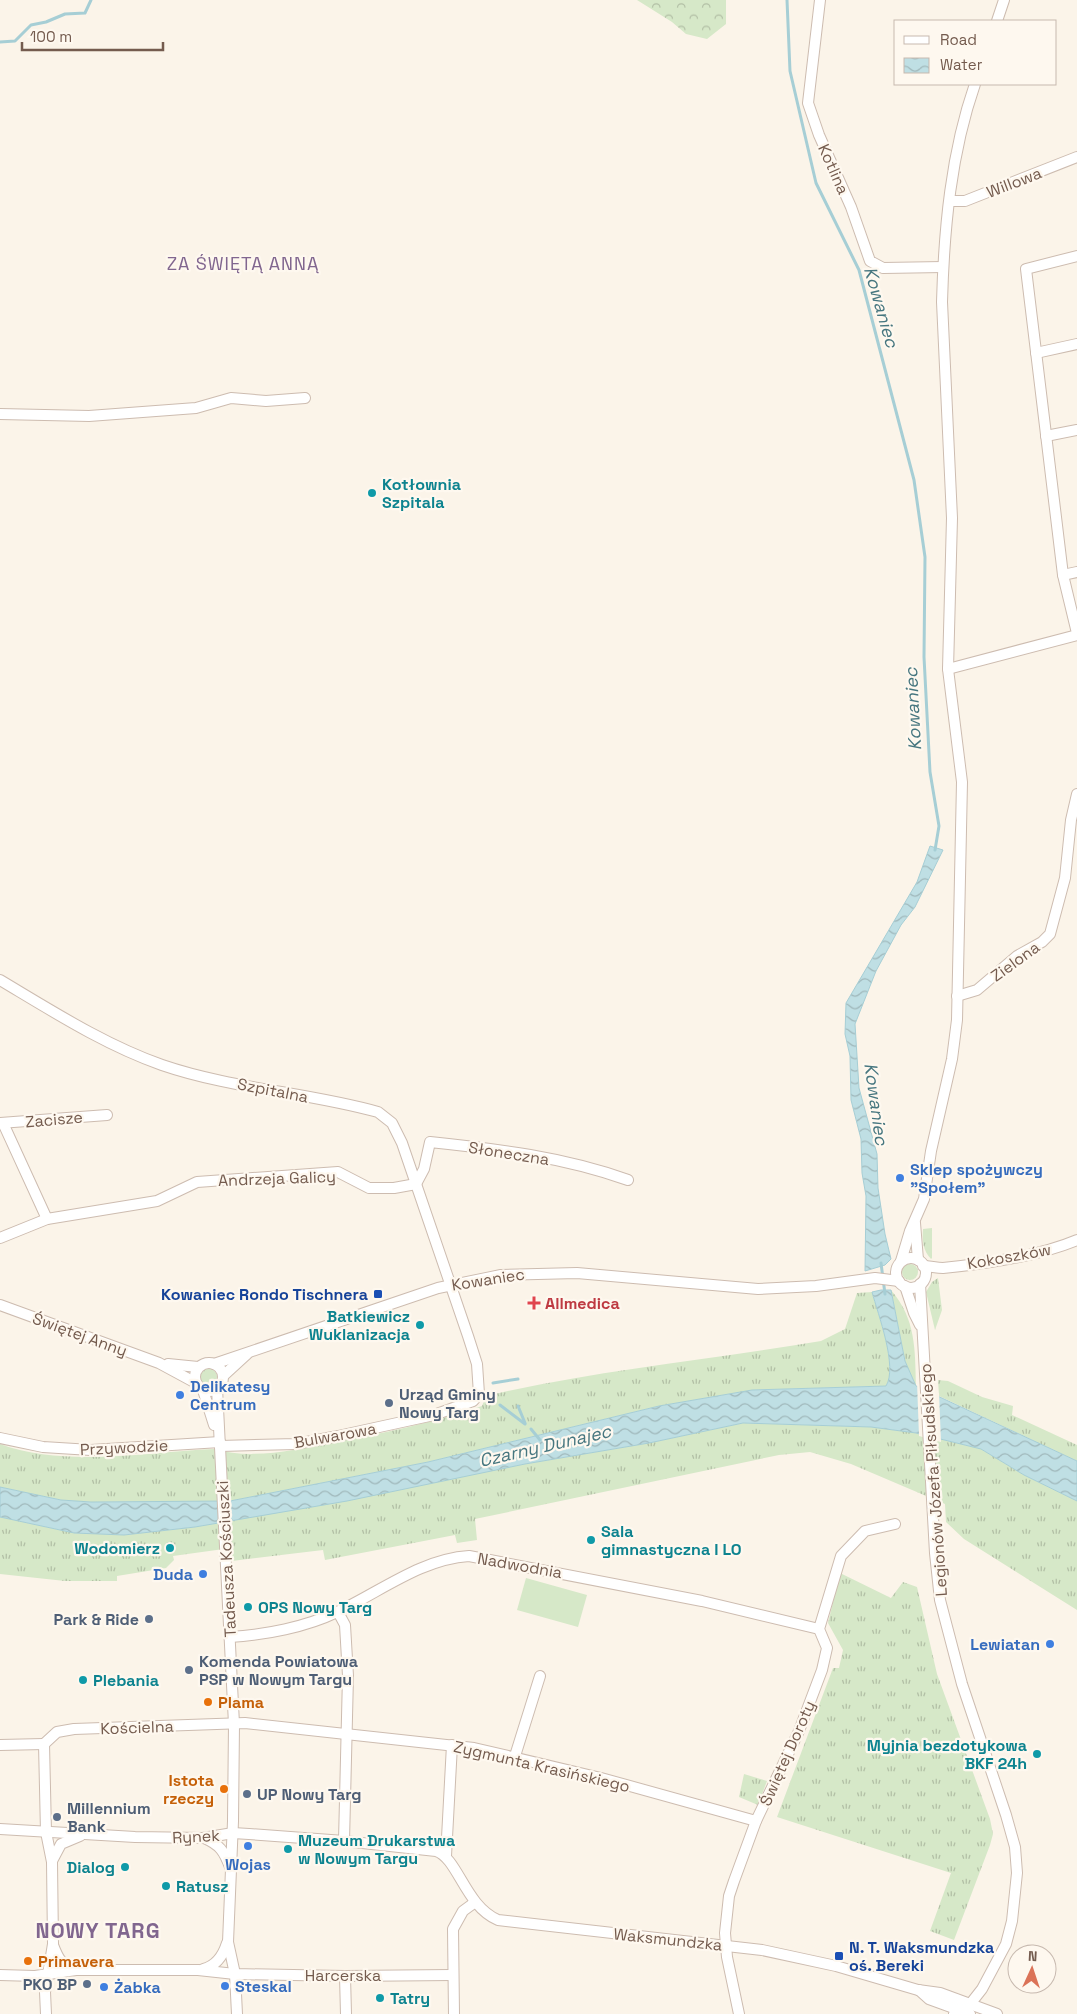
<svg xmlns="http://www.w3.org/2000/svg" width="1077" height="2014" viewBox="0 0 1077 2014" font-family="'Space Grotesk',sans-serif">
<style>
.grass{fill:url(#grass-tufts)}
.forest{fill:url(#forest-crowns)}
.garden{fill:#d6e8c8}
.water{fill:url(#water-waves);stroke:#a6ced5}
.pier{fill:#fbf4e9}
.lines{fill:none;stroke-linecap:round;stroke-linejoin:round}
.stream{stroke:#a6ced5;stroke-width:3}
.minor-casing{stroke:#cdbcb0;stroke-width:12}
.minor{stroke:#fff;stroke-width:10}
.culture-dot{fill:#0f9aa8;stroke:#fef8ef;stroke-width:2}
.shop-dot{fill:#3f7fe0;stroke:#fef8ef;stroke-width:2}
.transit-dot{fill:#1a4fb4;stroke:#fef8ef;stroke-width:2}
.health-dot{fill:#e0444e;stroke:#fef8ef;stroke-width:2}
.service-dot{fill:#5c6f8a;stroke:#fef8ef;stroke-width:2}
.food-dot{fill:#e8710a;stroke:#fef8ef;stroke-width:2}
.labels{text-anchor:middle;stroke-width:4.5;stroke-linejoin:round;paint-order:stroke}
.street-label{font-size:16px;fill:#745b4e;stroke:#fef8ef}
.culture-label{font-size:16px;font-weight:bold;fill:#0d838f;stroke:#fef8ef;text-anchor:start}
.shop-label{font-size:16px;font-weight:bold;fill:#366cbe;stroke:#fef8ef;text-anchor:start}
.transit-label{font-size:16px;font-weight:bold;fill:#164399;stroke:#fef8ef;text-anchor:end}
.health-label{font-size:16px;font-weight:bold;fill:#be3a42;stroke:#fef8ef;text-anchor:start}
.service-label{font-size:16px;font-weight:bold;fill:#4e5e75;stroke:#fef8ef;text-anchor:start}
.food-label{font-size:16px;font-weight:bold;fill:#c56008;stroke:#fef8ef;text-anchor:start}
.neighbourhood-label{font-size:18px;letter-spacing:1px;fill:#81668f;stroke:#fef8ef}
.water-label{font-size:18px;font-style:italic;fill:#46767f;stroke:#fef8ef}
.district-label{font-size:21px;font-weight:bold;letter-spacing:1px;fill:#81668f;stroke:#fef8ef}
</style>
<defs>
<pattern id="grass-tufts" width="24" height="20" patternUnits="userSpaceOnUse" patternTransform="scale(1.25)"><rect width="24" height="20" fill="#d6e8c8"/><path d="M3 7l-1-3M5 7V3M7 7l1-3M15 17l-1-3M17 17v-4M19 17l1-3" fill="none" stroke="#b2bfa5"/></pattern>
<pattern id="forest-crowns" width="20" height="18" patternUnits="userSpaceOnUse" patternTransform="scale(1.25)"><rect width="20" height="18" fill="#d6e8c8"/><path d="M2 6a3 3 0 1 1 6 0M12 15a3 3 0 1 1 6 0" fill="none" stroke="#b2bfa5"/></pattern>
<pattern id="water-waves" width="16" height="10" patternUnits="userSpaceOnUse" patternTransform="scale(1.25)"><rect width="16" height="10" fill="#bfdfe4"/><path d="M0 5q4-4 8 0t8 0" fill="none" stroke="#a0b8bb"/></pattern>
</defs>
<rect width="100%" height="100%" fill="#fbf4e9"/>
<g class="grass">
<path d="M 932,1228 L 932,1258 L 931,1259 C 923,1251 922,1240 923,1229 Z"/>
<circle cx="910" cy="1272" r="8"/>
<polygon points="938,1278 942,1310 935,1330 926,1292 932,1282"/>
<path d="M 891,1290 C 916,1319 915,1349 916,1386 L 905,1361 Z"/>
<path d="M 872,1292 C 878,1314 898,1367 886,1386 L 752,1390 L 659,1406 L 428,1462 L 230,1501 L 91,1502 L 61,1500 L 0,1487 L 0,1444 C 66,1468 146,1452 214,1449 C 251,1460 294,1450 331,1443 C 383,1433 432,1423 482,1406 L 486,1396 C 597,1370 709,1360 821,1341 L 845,1329 L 857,1293 Z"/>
<circle cx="208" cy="1377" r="9"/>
<polygon points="938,1380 948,1381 982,1397 1013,1406 1012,1415 1077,1445 1077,1461 939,1396"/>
<polygon points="743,1423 871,1427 916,1433 981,1449 1024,1475 1077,1501 1077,1610 964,1539 946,1522 945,1504 851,1464 810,1452 779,1455 475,1519 477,1540 457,1543 455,1535 325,1560 323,1550 232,1561 231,1548 173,1556 174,1560 166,1568 117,1576 117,1581 65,1581 0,1574 0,1517 74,1533 124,1535 195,1527 525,1464 649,1443"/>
<polygon points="840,1573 891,1598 903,1582 917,1587 937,1674 990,1819 993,1834 990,1845 954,1940 930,1931 951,1873 777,1817 833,1668 839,1668 843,1650 828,1623"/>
<polygon points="744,1774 767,1781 758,1805 739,1797"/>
</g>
<polygon class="forest" points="637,0 726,0 726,24 707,39 686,34 672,22"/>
<polygon class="garden" points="526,1578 587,1595 578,1627 517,1610"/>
<g class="water">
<polygon points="930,846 943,850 915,907 901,925 876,971 855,1024 859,1088 877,1154 878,1188 885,1234 891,1259 885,1265 865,1271 866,1196 862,1173 861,1139 851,1100 850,1056 845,1034 846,1003 917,882"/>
<path d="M 881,1290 L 891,1290 L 905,1361 L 916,1386 L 1077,1461 L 1077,1501 L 1024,1475 L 981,1449 L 916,1433 L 871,1427 L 743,1423 L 649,1443 L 525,1464 L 347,1501 L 195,1527 L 124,1535 L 74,1533 L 0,1517 L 0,1487 L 61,1500 L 91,1502 L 230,1501 L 428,1462 L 659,1406 L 752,1390 L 886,1386 C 898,1367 878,1314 872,1292 Z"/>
</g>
<polygon class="pier" points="917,1382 939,1393 941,1442 919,1436"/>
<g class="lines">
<g class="stream">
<polyline points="787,0 790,71 816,183 859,270 914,480 925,557 924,657 930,772 939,826 935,850"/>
<polyline points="0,42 15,41 31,25 46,22 65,14 85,13 91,0"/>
<polyline points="881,1263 885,1294"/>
<polyline points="493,1383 518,1379"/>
<polyline points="500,1405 525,1424"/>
<polyline points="518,1406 525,1423"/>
<polyline points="531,1429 540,1440"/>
</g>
<defs>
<g id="minor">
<polyline points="820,0 808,103 819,135 851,207 870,261 883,268 943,267"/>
<polyline points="997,21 1004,0"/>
<polyline points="950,201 965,201 1077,157"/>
<polyline points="1077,256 1026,269 1063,575 1077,633"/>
<polyline points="1036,353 1077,344"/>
<polyline points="0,414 89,416 196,408 231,398 266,401 305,398"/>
<polyline points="1046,436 1077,430"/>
<polyline points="1063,575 1077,572"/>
<polyline points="948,669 1077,635"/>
<path d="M 0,980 C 52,1011 105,1045 162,1065 C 232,1089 307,1092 378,1112 L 392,1123 L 402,1143 L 468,1336 L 477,1364 L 479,1394 L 473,1401 L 434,1415 L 338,1436 L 296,1444 L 220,1446"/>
<polyline points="957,996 977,990 1017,956 1042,942 1050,934 1065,878 1071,820 1077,794"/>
<polyline points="0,1123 107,1115"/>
<polyline points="3,1123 47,1219"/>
<polyline points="915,1223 918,1260"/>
<path d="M 0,1238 L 47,1219 L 157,1201 L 197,1182 L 338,1172 L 369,1188 L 394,1188 L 416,1184 L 424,1169 L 430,1142 C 497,1149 564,1157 628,1180"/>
<circle cx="911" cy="1273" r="15"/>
<path d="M 901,1261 L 910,1231 L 924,1199 L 931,1151 L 952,1059 L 957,1020 L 962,782 L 948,669 L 952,518 L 942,302 C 944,228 951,153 975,84"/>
<path d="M 923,1266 C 930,1266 936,1268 943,1268 C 984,1264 1039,1256 1077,1240"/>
<polyline points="920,1284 935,1553 940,1600 962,1684 1006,1815 1015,1847 1017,1873 1012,1921 1006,1944 982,1989 971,2003 954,2014"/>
<polyline points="905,1286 914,1313 920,1325"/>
<polyline points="0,1305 159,1363 196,1383"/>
<circle cx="209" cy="1377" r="14"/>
<polyline points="168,1364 198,1367"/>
<polyline points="214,1364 438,1288 501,1275 577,1273 758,1289 816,1286 875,1278 899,1281"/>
<polyline points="223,1376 247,1354"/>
<polyline points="217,1388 234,1724 233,1821 228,1942 235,1974 237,2014"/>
<polyline points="203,1390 214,1425"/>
<polyline points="0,1438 43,1447 91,1450 220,1442"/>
<polyline points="338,1612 345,1625 348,1676 344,1841"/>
<path d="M 230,1637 C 265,1635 306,1627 337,1612 C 380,1592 421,1559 469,1556 L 702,1601 L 819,1629"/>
<polyline points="0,1745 44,1744"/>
<polyline points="515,1756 540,1676"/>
<path d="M 0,1829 L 135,1837 L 203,1838 L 233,1833 L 249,1834 L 344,1841 L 436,1851 C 458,1858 465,1906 498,1920 L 762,1950 L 836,1966 L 918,1990 L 940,1993 L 997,2014"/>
<path d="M 204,1838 C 220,1845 224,1851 230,1867"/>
<polyline points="446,1856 452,1745"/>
<polyline points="52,1861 61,1844 80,1836"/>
<path d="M 53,1945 C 58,1958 61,1965 75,1969"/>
<path d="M 203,1969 C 216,1966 223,1956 227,1943"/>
<polyline points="0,1975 35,1976 76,1970 198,1970 235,1974 345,1976 452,1975"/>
<polyline points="345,1976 346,2014"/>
<polyline points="919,1990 929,1999 970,2014"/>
<polyline points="46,2014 45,1992 53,1944 52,1862 46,1832 44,1744 57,1732 74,1729 245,1723 474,1748 601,1778 756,1821"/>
<polyline points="454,2014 453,1929 463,1911 474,1903"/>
<polyline points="739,2014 727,1957 725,1933 729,1896 734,1881 756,1821 799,1731 822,1670 827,1648 819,1629 841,1556 865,1531 895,1524"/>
</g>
</defs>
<use href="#minor" class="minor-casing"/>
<use href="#minor" class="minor"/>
</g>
<g class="culture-dot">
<circle cx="372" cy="493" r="5"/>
<circle cx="420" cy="1325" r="5"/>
<circle cx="591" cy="1540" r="5"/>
<circle cx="170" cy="1548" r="5"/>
<circle cx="248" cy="1607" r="5"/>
<circle cx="83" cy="1680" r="5"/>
<circle cx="1037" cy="1754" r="5"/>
<circle cx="288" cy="1849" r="5"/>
<circle cx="125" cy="1867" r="5"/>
<circle cx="166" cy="1886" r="5"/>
<circle cx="380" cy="1998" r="5"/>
</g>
<g class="shop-dot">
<circle cx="900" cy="1178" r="5"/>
<circle cx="180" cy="1395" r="5"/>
<circle cx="203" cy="1574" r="5"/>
<circle cx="1050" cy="1644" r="5"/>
<circle cx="248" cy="1846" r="5"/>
<circle cx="225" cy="1986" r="5"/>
<circle cx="104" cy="1987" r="5"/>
</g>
<g class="transit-dot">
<rect x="373" y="1289" width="10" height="10" rx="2.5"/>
<rect x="834" y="1951" width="10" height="10" rx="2.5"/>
</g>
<path class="health-dot" d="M531.5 1295.5h5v5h5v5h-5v5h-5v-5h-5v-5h5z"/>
<g class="service-dot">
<circle cx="389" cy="1403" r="5"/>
<circle cx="149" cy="1619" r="5"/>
<circle cx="189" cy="1670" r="5"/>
<circle cx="247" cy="1794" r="5"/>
<circle cx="57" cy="1817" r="5"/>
<circle cx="87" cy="1984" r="5"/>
</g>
<g class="food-dot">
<circle cx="208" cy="1702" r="5"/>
<circle cx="224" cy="1789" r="5"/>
<circle cx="28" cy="1961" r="5"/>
</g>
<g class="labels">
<g class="street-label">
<text transform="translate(834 169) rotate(66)" y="6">Kotlina</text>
<text transform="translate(1014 182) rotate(-21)" y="6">Willowa</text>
<text transform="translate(1015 961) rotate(-36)" y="6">Zielona</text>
<text transform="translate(273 1090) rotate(11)" y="6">Szpitalna</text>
<text transform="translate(54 1119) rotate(-5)" y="6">Zacisze</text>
<text transform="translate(509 1153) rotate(9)" y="6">Słoneczna</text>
<text transform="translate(277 1178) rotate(-2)" y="6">Andrzeja Galicy</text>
<text transform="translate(1009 1256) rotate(-10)" y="6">Kokoszków</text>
<text transform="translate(488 1279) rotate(-9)" y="6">Kowaniec</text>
<text transform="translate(80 1334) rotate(20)" y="6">Świętej Anny</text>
<text transform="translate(335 1435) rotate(-10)" y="6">Bulwarowa</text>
<text transform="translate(124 1447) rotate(-3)" y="6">Przywodzie</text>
<text transform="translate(933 1480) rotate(-94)" y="6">Legionów Józefa Piłsudskiego</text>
<text transform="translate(226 1559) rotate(-93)" y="6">Tadeusza Kościuszki</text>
<text transform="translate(520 1565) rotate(10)" y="6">Nadwodnia</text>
<text transform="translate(137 1727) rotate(-2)" y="6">Kościelna</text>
<text transform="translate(787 1753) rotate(-66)" y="6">Świętej Doroty</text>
<text transform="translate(542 1766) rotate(13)" y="6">Zygmunta Krasińskiego</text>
<text transform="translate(196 1836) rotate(-3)" y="6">Rynek</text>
<text transform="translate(668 1939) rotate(6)" y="6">Waksmundzka</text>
<text x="343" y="1981">Harcerska</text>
</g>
<g class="culture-label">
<text x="382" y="490">Kotłownia<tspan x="382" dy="18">Szpitala</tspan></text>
<text x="410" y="1322" text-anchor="end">Batkiewicz<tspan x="410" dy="18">Wuklanizacja</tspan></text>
<text x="601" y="1537">Sala<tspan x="601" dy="18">gimnastyczna I LO</tspan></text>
<text x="160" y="1554" text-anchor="end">Wodomierz</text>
<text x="258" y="1613">OPS Nowy Targ</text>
<text x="93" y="1686">Plebania</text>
<text x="1027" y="1751" text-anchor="end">Myjnia bezdotykowa<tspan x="1027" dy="18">BKF 24h</tspan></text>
<text x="298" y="1846">Muzeum Drukarstwa<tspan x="298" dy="18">w Nowym Targu</tspan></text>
<text x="115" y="1873" text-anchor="end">Dialog</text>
<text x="176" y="1892">Ratusz</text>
<text x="390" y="2004">Tatry</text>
</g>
<g class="shop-label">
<text x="910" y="1175">Sklep spożywczy<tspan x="910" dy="18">"Społem"</tspan></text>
<text x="190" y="1392">Delikatesy<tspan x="190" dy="18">Centrum</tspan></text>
<text x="193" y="1580" text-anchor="end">Duda</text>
<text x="1040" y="1650" text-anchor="end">Lewiatan</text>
<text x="248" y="1870" text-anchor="middle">Wojas</text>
<text x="235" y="1992">Steskal</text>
<text x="114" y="1993">Żabka</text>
</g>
<g class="transit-label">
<text x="368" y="1300">Kowaniec Rondo Tischnera</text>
<text x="849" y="1953" text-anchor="start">N. T. Waksmundzka<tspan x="849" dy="18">oś. Bereki</tspan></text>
</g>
<g class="health-label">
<text x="545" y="1309">Allmedica</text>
</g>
<g class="service-label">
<text x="399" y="1400">Urząd Gminy<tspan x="399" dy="18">Nowy Targ</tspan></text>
<text x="139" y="1625" text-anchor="end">Park &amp; Ride</text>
<text x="199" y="1667">Komenda Powiatowa<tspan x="199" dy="18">PSP w Nowym Targu</tspan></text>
<text x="257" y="1800">UP Nowy Targ</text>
<text x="67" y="1814">Millennium<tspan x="67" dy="18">Bank</tspan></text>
<text x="77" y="1990" text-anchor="end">PKO BP</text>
</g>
<g class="food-label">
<text x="218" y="1708">Plama</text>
<text x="214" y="1786" text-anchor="end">Istota<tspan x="214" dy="18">rzeczy</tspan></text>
<text x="38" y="1967">Primavera</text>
</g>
<g class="neighbourhood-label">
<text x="243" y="270">ZA ŚWIĘTĄ ANNĄ</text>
</g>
<g class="water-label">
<text transform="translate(881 307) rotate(74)" y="6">Kowaniec</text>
<text transform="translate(913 709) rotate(-93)" y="6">Kowaniec</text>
<text transform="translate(876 1104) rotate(82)" y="6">Kowaniec</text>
<text transform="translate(545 1446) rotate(-13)" y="6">Czarny Dunajec</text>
</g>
<g class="district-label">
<text x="98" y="1938">NOWY TARG</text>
</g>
</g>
<rect x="894" y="20" width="162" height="65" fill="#fef8ef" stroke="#c7b9af"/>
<rect x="904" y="36" width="25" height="8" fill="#ffffff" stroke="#c7b9af"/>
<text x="940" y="45" font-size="15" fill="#745b4e">Road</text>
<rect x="904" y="58" width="25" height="15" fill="url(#water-waves)" stroke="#c7b9af"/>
<text x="940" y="70" font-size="15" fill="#745b4e">Water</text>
<g transform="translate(1032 1969) rotate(3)"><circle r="24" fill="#fef8ef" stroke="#c7b9af"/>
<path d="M0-4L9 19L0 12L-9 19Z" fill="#db7358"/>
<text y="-8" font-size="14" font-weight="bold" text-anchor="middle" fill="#745b4e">N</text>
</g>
<path d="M22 42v8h141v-8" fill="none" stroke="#745b4e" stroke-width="2.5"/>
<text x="30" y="42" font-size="15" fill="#745b4e" stroke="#fef8ef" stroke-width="4" paint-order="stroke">100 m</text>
</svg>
